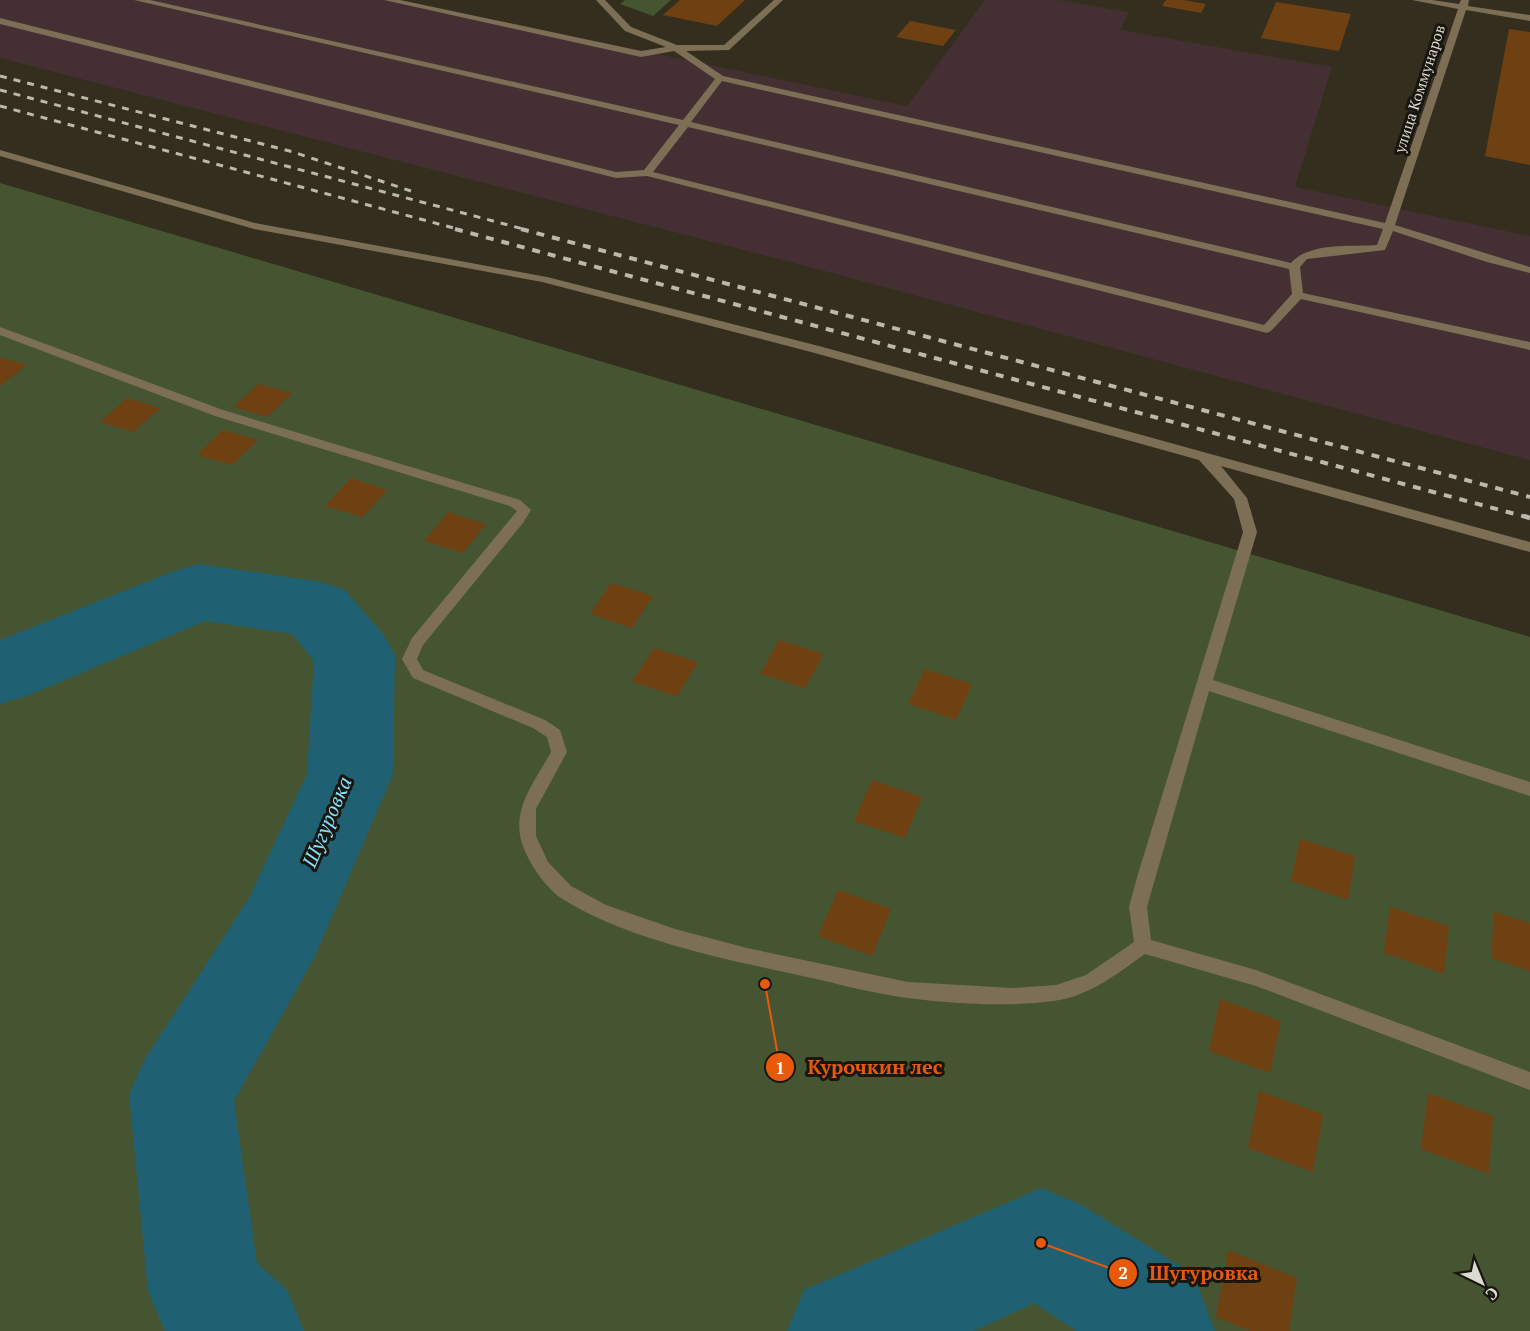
<svg xmlns="http://www.w3.org/2000/svg" width="1530" height="1331" viewBox="0 0 1530 1331" font-family="'PT Serif',serif">
<style>
.industrial{fill:#442f33}
.green{fill:#465531}
.lines{fill:none;stroke-linecap:round;stroke-linejoin:round}
.river{fill:#1f6072;fill-rule:evenodd}
.building{fill:#6f4011}
.minor{fill:#7d6e56;fill-rule:evenodd}
.rail-far2{stroke:#bbb8ad;stroke-width:3;stroke-dasharray:7 7;stroke-linecap:butt}
.rail-far1{stroke:#bbb8ad;stroke-width:4;stroke-dasharray:8 8;stroke-linecap:butt}
.rail{stroke:#bbb8ad;stroke-width:4.5;stroke-dasharray:10 10;stroke-linecap:butt}
.labels{text-anchor:middle;stroke-width:6;stroke-linejoin:round;paint-order:stroke}
.far-street-label{font-size:15px;fill:#dcd9cf;stroke:#18160f}
.water-label{font-size:20px;font-style:italic;fill:#85dffb;stroke:#18160f}
.leader{fill:none;stroke:#e8590c;stroke-width:2}
.callout-dot{fill:#e8590c;stroke:#18160f;stroke-width:2}
.mark-label{font-size:18px;text-anchor:middle;font-weight:bold;fill:#fff}
.callout-label{font-size:20px;text-anchor:middle;font-weight:bold;fill:#e8590c;stroke:#18160f;stroke-width:6;stroke-linejoin:round;paint-order:stroke}
</style>
<rect width="100%" height="100%" fill="#332e1d"/>
<polygon class="industrial" points="0,0 399,0 907,106 985,0 1059,0 1129,12 1120,30 1332,67 1295,187 1530,236 1530,460 813,268 0,58"/>
<g class="green">
<polygon points="625,0 671,0 653,16 620,4"/>
<polygon points="0,183 1530,637 1530,1331 0,1331"/>
</g>
<g class="lines">
<g class="river">
<polygon points="199,564 316,581 344,589 383,634 395,655 393,774 315,956 234,1101 257,1263 287,1290 304,1331 165,1331 148,1291 129,1094 145,1059 249,898 307,774 314,661 292,634 205,621 29,695 0,704 0,640 172,572"/>
<polygon points="1041,1188 1080,1204 1193,1274 1215,1331 1077,1331 1034,1303 974,1331 787,1331 804,1290"/>
</g>
</g>
<g class="building">
<polygon points="680,0 745,0 717,26 663,15"/>
<polygon points="1166,0 1183,0 1206,4 1201,13 1162,6"/>
<polygon points="1276,2 1351,14 1339,51 1261,38"/>
<polygon points="910,21 956,30 943,46 896,37"/>
<polygon points="1509,29 1530,32 1530,165 1485,156"/>
<polygon points="0,357 27,365 0,386"/>
<polygon points="258,384 292,393 267,417 234,407"/>
<polygon points="127,398 160,408 133,432 100,422"/>
<polygon points="223,430 258,440 232,465 197,455"/>
<polygon points="351,478 387,490 363,517 325,506"/>
<polygon points="448,512 486,524 463,553 424,541"/>
<polygon points="611,583 653,596 632,628 590,614"/>
<polygon points="779,640 824,654 805,688 760,674"/>
<polygon points="654,648 698,662 677,696 632,682"/>
<polygon points="925,669 972,684 956,720 908,704"/>
<polygon points="872,780 922,797 905,838 854,821"/>
<polygon points="1300,839 1355,856 1348,900 1291,881"/>
<polygon points="838,890 891,909 872,956 818,936"/>
<polygon points="1390,907 1449,926 1444,974 1384,953"/>
<polygon points="1494,912 1530,923 1530,971 1491,958"/>
<polygon points="1220,999 1281,1021 1270,1073 1209,1051"/>
<polygon points="1259,1091 1323,1114 1313,1172 1248,1148"/>
<polygon points="1428,1093 1493,1116 1489,1174 1421,1149"/>
<polygon points="1228,1250 1297,1278 1289,1331 1250,1331 1216,1317"/>
</g>
<g class="lines">
<g class="minor">
<path d="M 134,0 L 150,0 L 683,120 L 715,79 L 674,51 L 641,57 L 384,0 L 400,0 L 641,51 L 666,47 L 625,31 L 596,0 L 605,0 L 631,27 L 677,45 L 724,45 L 774,0 L 783,0 L 729,50 L 686,51 L 723,76 L 1385,223 L 1458,9 L 1412,0 L 1432,0 L 1459,4 L 1461,0 L 1469,0 L 1468,6 L 1530,15 L 1530,21 L 1466,10 L 1395,225 L 1530,267 L 1530,273 L 1487,262 L 1393,231 L 1385,250 L 1307,259 L 1300,267 L 1303,293 L 1530,342 L 1530,350 L 1301,299 L 1271,331 L 1267,333 L 647,176 L 616,178 L 0,24 L 0,18 L 616,172 L 644,170 L 679,125 ZM 722,81 L 1383,229 L 1377,245 C 1351,247 1309,242 1291,263 L 691,122 ZM 688,127 L 1289,269 L 1292,294 L 1264,325 L 653,172 Z"/>
<path d="M 0,150 L 255,223 L 547,277 L 819,346 L 1530,542 L 1530,552 L 1221,466 L 1247,498 L 1257,532 L 1213,680 L 1530,782 L 1530,796 L 1209,691 L 1147,907 L 1151,940 L 1256,970 L 1530,1072 L 1530,1090 L 1256,986 L 1145,954 C 1117,974 1088,997 1053,1001 C 1011,1007 951,1004 908,998 C 868,993 828,981 789,973 C 718,958 621,937 561,898 C 544,887 523,855 520,835 C 515,804 537,778 551,752 L 547,737 L 533,728 L 413,678 L 402,659 L 412,638 L 517,511 L 510,506 L 215,416 L 0,335 L 0,327 L 223,410 L 520,500 L 531,510 L 523,523 L 423,645 L 417,659 L 423,670 L 545,720 L 560,730 L 567,752 L 536,809 L 536,836 L 548,862 L 571,886 L 606,905 L 675,929 L 747,948 L 908,982 L 1013,988 L 1056,985 L 1086,975 L 1134,942 L 1129,907 L 1138,874 L 1243,532 L 1234,499 L 1199,460 L 811,352 L 542,282 L 254,229 L 0,156 Z"/>
</g>
<g class="rail-far2">
<polyline points="0,76 293,152 411,191"/>
<polyline points="0,90 527,230"/>
<polyline points="0,106 461,230"/>
</g>
<g class="rail-far1">
<polyline points="455,229 1530,518"/>
<polyline points="521,229 1530,497"/>
</g>
<polyline class="rail" points="1524,516 1530,518"/>
</g>
<g class="labels">
<g class="far-street-label">
<text transform="translate(1420 89) rotate(-72)" y="5">улица Коммунаров</text>
</g>
<g class="water-label">
<text transform="translate(327 822) rotate(-67)" y="7">Шугуровка</text>
</g>
</g>
<path class="leader" d="M765 984L780 1067M1041 1243L1123 1273"/>
<g class="callout-dot">
<circle cx="765" cy="984" r="6"/>
<circle cx="1041" cy="1243" r="6"/>
<circle cx="780" cy="1067" r="15"/>
<circle cx="1123" cy="1273" r="15"/>
</g>
<g class="mark-label">
<text x="780" y="1074">1</text>
<text x="1123" y="1279">2</text>
</g>
<g class="callout-label">
<text x="875" y="1074">Курочкин лес</text>
<text x="1204" y="1280">Шугуровка</text>
</g>
<g transform="translate(1482 1283) rotate(137)" stroke="#18160f" stroke-width="4.5" paint-order="stroke">
<path d="M0-4.5L10 22L0 15L-10 22Z" fill="#dcd9cf"/>
<text y="-9" font-size="16" font-weight="bold" text-anchor="middle" fill="#dcd9cf">С</text>
</g>
</svg>
